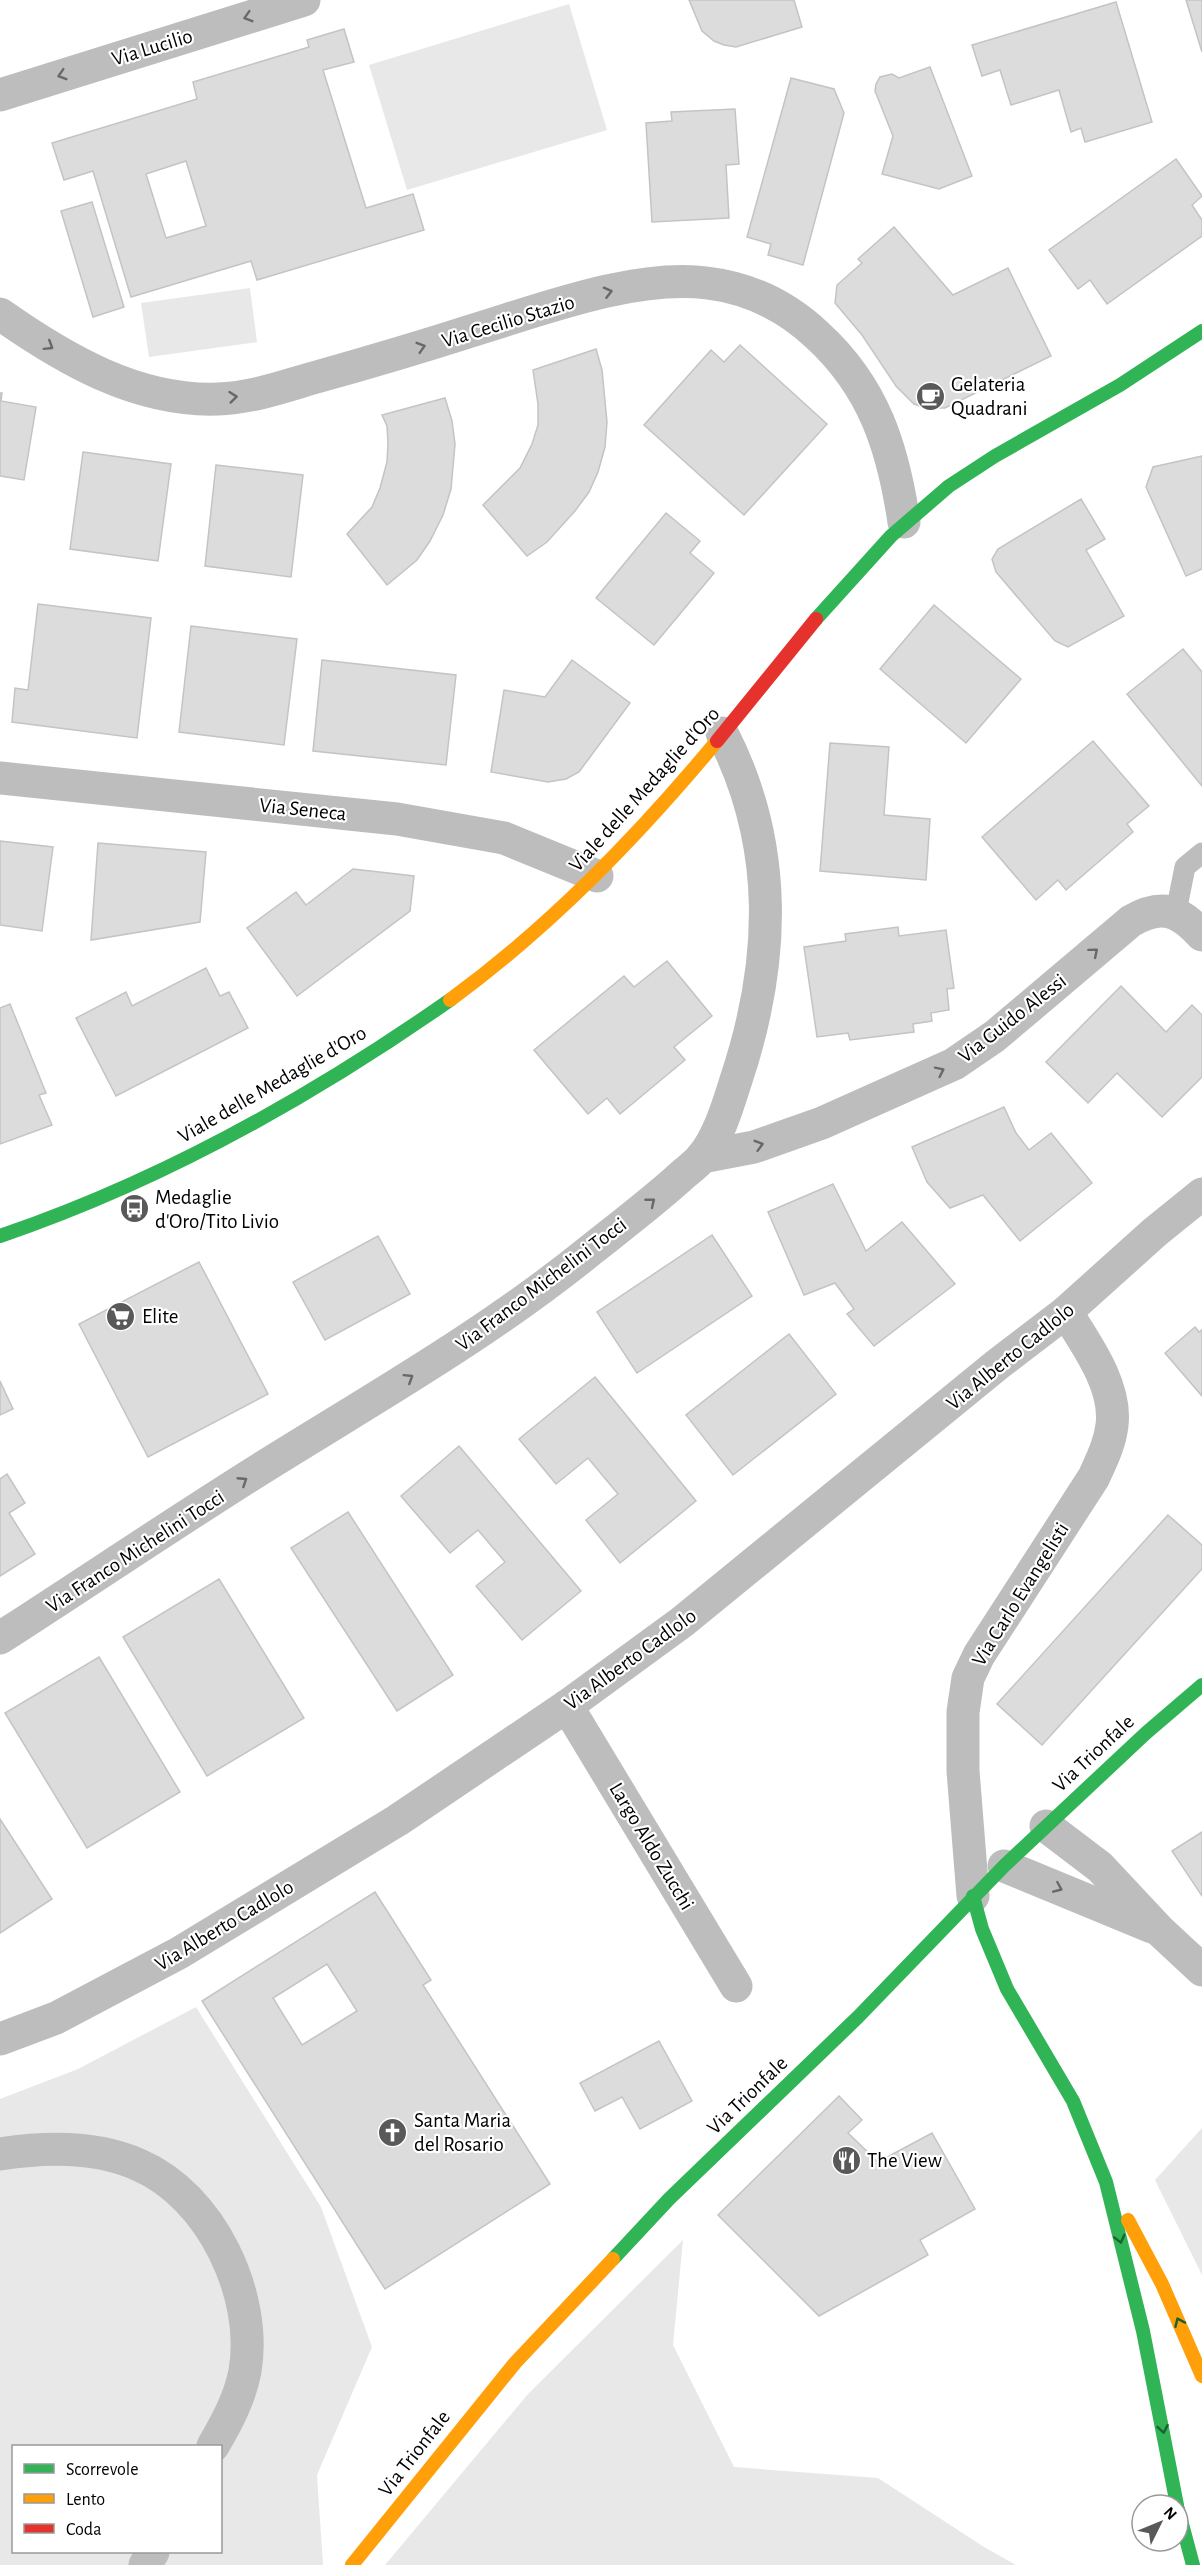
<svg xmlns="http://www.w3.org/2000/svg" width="1202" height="2565" viewBox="0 0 1202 2565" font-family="'Alegreya Sans',sans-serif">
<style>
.green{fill:#e8e8e8;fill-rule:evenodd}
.building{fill:#dcdcdc;stroke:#c4c4c4;stroke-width:1.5;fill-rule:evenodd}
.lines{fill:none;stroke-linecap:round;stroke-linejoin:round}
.lane{stroke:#bdbdbd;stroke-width:21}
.street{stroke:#bdbdbd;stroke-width:33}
.fast{stroke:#30b455;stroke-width:14}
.slow{stroke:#ff9f0a;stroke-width:14}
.jam{stroke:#e5322d;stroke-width:14}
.oneway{stroke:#686868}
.oneway2{stroke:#1a632f}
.labels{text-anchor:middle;stroke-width:4.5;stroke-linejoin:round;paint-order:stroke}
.street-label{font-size:21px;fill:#000;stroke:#fff}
.poi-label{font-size:21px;fill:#000;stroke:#fff;text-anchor:start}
</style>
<rect width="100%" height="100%" fill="#fff"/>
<g class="green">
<polygon points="569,4 607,130 407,190 369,65"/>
<polygon points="250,288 257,342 149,357 141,303"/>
<path d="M 196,2007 L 321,2207 L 372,2347 L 317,2475 L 323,2565 L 0,2565 L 0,2099 L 78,2069 ZM 14,2446 L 220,2446 L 220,2552 L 14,2552 Z"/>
<polygon points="1202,2128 1202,2275 1155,2180"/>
<polygon points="683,2240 673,2345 734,2467 878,2478 984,2547 1016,2565 385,2565 528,2394"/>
</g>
<g class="building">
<polygon points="689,0 794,0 802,27 736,47 724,45 714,41 702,31"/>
<polygon points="1186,0 1202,0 1202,52"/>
<polygon points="1116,2 1152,122 1085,142 1081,128 1071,132 1059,90 1011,105 1000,70 982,76 972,45"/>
<path d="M 344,29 L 354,62 L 323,70 L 366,208 L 413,194 L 424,230 L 257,280 L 251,261 L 131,297 L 93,171 L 64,180 L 52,143 L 197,99 L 193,82 L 309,47 L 307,40 ZM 186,161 L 206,226 L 166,238 L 146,174 Z"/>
<polygon points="930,67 972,176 939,189 882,174 893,136 875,91 876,84 880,77 892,74 899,78"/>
<polygon points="791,78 834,89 844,113 803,265 768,255 771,244 747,237"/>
<polygon points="735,109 739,164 726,165 729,218 652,222 646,123 672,121 671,112"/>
<polygon points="1176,159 1202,196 1192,205 1202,220 1202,236 1107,304 1090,280 1078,289 1049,250"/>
<polygon points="92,202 124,307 93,317 61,211"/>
<polygon points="894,227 953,295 1008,268 1051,356 945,408 925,408 914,404 896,386 862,335 835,303 837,285 862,263 858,259"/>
<polygon points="740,345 827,424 744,515 644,425 711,350 724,362"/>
<polygon points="596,349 602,370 607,422 605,447 598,472 589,492 575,511 547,542 527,556 483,505 520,468 532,444 538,425 538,404 533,370"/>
<polygon points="0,393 2,393 1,401 36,407 24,480 0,476"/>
<polygon points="445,398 452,421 455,444 451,489 443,515 430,541 417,560 387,585 347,534 372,507 380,488 387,462 388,443 387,426 382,415"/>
<polygon points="83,452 171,464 158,561 70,549"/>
<polygon points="1202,456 1202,569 1186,576 1146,487 1153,467"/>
<polygon points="216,465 303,475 291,577 205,566"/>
<polygon points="1081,499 1105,539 1086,550 1124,616 1068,647 1055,641 996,572 992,559 998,549"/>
<polygon points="666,513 700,541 690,553 714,573 654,645 596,598"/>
<polygon points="38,604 151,618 137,738 12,722 15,688 28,690"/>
<polygon points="934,605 1021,679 966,743 880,669"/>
<polygon points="191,626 297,639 284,745 179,732"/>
<polygon points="1183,649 1202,672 1202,786 1127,694"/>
<polygon points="322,660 456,675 446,765 313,751"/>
<polygon points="572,660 630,703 579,772 566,779 548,782 491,772 504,690 545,697"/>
<polygon points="1093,741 1149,806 1127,824 1133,832 1066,890 1058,880 1036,900 982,837"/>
<polygon points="830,743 889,747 884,815 930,819 926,880 820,871"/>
<polygon points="0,841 53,847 42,931 0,925"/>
<polygon points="98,843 206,852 200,922 91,940"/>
<polygon points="353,869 414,876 410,911 297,996 247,928 296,892 306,905"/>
<polygon points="898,927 899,936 946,930 954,988 947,989 949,1010 931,1013 932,1021 913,1024 914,1032 850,1040 848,1033 817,1037 804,947 846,941 845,934"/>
<polygon points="667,961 712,1016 674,1047 685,1060 620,1114 607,1098 588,1114 534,1050 624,976 634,987"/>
<polygon points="206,968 220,996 229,992 248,1028 116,1096 76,1018 126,992 132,1006"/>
<polygon points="1121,986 1166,1032 1192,1005 1202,1015 1202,1077 1162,1117 1117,1073 1088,1103 1046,1062"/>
<polygon points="10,1004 46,1093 39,1095 52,1125 0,1144 0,1008"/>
<polygon points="1004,1107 1016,1133 1029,1150 1051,1133 1092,1183 1020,1241 983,1195 950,1208 927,1182 912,1147"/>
<polygon points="833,1184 866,1251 902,1222 955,1284 874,1346 847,1314 854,1309 835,1283 804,1295 768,1212"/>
<polygon points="712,1235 752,1296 637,1373 597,1312"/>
<polygon points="378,1236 410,1294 325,1340 293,1282"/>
<polygon points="199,1262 268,1394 148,1457 79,1324"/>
<polygon points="1195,1327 1199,1332 1202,1330 1202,1396 1165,1353"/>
<polygon points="789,1334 836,1394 733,1475 686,1415"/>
<polygon points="595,1377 696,1501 620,1563 586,1520 618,1494 588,1458 556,1484 519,1439"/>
<polygon points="0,1381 13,1409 0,1415"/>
<polygon points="459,1446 581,1591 522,1640 476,1586 505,1562 478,1530 450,1553 401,1496"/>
<polygon points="7,1474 25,1503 9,1513 35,1554 0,1576 0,1479"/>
<polygon points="348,1512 453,1675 397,1711 291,1548"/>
<polygon points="1168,1515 1202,1545 1202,1569 1042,1745 997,1704"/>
<polygon points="219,1579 304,1718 207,1776 123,1637"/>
<polygon points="99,1657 180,1792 87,1848 5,1713"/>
<polygon points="0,1819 52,1899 0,1933"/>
<polygon points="1202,1832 1202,1896 1172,1851"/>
<path d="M 375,1892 L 431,1980 L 423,1985 L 550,2184 L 385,2289 L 202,2001 ZM 327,1964 L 357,2011 L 302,2045 L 273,1998 Z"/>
<polygon points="659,2041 692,2101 640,2129 622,2097 595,2111 580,2083"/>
<polygon points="839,2096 862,2120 848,2133 878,2162 932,2133 975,2209 920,2240 928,2255 819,2316 718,2215"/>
</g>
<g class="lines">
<polyline class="lane" points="1176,912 1185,867 1202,853"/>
<g class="street">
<polyline points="0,95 304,0"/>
<path d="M 0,314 C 64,359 137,402 218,399 C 251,398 282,387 313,378 C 367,363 421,347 474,330 C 543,309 635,274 707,283 C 749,288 786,306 817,335 C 874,387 893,448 904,522"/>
<polyline points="0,778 397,819 504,838 597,876"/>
<path d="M 702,1157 L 754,1147 L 822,1123 L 954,1064 L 995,1036 L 1131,921 C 1162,903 1179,910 1202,935"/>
<path d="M 0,1638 C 87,1582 174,1523 262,1468 C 374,1398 489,1333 592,1249 C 621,1226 650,1204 678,1179 C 685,1172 696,1165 702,1157 C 719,1137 728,1105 736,1080 C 775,963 780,846 722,733"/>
<polyline points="567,1706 736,1986"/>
<polyline points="1046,1826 1100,1867 1159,1930 1202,1970"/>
<polyline points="1004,1866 1152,1927"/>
<path d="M 973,1896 L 963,1771 L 963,1712 L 968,1678 L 979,1655 L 1094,1477 C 1101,1461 1110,1444 1112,1425 C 1117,1386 1086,1344 1066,1312"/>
<polyline points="0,2039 56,2018 179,1953 398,1820 567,1706 682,1622 998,1364 1066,1312 1155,1232 1202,1194"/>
<path d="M 0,2154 C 45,2147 97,2146 139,2165 C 211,2196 258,2295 245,2371 C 240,2398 227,2422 213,2446"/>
<polyline points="145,2565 153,2552"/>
</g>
<g class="fast">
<polyline points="816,619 891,536 949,486 995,456 1120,385 1202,331"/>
<path d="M 0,1236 C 162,1181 310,1098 450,1000"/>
<polyline points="973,1896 982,1929 1007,1989 1073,2101 1106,2182 1143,2331 1177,2505"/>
<polyline points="613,2259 669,2199 858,2017 1004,1866 1146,1733 1202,1685"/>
<polyline points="1178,2509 1193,2565"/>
</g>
<g class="slow">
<path d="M 450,1000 C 551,926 637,837 717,741"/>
<polyline points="1128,2220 1162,2284 1202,2376"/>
<polyline points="352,2565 515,2363 613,2259"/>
</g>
<polyline class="jam" points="717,741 816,619"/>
</g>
<defs><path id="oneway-chevron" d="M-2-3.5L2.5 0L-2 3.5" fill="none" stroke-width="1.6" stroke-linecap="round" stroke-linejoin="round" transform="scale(1.5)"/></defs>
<g class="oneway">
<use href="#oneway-chevron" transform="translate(248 17) rotate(163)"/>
<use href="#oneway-chevron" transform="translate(62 75) rotate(163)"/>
<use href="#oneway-chevron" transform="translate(608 292) rotate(-14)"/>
<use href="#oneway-chevron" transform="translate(49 346) rotate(32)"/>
<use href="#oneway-chevron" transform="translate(421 347) rotate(-17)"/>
<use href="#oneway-chevron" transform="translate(233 397) rotate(-6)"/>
<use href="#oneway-chevron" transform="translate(1094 952) rotate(-40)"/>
<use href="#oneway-chevron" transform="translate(940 1071) rotate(-26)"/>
<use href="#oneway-chevron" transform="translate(759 1145) rotate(-16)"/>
<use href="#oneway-chevron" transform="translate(651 1202) rotate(-39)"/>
<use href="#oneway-chevron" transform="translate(409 1378) rotate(-32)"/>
<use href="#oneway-chevron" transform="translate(243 1481) rotate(-33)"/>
<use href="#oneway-chevron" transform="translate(1058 1888) rotate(23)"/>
</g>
<g class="oneway2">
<use href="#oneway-chevron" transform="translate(1120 2239) rotate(76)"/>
<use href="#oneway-chevron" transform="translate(1179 2322) rotate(-114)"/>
<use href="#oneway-chevron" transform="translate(1163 2429) rotate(80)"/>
</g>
<defs>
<symbol id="cafe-disc" viewBox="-11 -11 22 22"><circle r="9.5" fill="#595959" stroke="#fff"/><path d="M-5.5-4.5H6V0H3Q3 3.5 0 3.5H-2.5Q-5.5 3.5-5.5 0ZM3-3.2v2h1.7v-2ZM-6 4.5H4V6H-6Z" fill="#fff"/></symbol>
<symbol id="bus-disc" viewBox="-11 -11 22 22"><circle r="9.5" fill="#595959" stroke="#fff"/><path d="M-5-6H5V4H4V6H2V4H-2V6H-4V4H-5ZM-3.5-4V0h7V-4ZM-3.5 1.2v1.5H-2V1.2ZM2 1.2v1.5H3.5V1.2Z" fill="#fff"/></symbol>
<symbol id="supermarket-disc" viewBox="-11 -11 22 22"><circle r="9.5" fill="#595959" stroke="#fff"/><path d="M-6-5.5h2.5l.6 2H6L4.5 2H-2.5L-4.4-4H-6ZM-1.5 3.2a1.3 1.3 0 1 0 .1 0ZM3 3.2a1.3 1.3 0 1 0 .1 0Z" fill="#fff"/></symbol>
<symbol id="church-disc" viewBox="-11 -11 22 22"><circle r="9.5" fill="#595959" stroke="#fff"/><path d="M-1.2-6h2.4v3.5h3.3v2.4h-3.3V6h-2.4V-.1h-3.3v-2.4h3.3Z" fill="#fff"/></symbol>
<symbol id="restaurant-disc" viewBox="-11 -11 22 22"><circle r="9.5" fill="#595959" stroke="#fff"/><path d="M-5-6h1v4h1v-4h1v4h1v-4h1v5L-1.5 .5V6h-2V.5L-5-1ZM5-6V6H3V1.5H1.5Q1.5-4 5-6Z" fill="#fff"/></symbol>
</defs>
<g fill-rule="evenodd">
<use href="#cafe-disc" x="914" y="380" width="33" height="33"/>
<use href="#bus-disc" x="118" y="1192" width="33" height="33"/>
<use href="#supermarket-disc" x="104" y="1300" width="33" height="33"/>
<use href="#church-disc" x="376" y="2116" width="33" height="33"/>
<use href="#restaurant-disc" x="830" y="2144" width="33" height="33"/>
</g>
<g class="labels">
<g class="street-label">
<text transform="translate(152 47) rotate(-17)" y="7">Via Lucilio</text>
<text transform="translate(508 321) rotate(-17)" y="7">Via Cecilio Stazio</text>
<text transform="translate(644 789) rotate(-48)" y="7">Viale delle Medaglie d'Oro</text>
<text transform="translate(303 809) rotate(6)" y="7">Via Seneca</text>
<text transform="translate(1012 1018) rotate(-38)" y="7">Via Guido Alessi</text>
<text transform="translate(272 1084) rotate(-30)" y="7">Viale delle Medaglie d'Oro</text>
<text transform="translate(541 1284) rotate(-37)" y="7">Via Franco Michelini Tocci</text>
<text transform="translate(1010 1356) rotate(-39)" y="7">Via Alberto Cadlolo</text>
<text transform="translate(135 1551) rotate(-33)" y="7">Via Franco Michelini Tocci</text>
<text transform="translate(1020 1594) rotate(-58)" y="7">Via Carlo Evangelisti</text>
<text transform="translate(630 1659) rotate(-36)" y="7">Via Alberto Cadlolo</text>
<text transform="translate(1093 1753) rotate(-43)" y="7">Via Trionfale</text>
<text transform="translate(652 1846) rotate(59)" y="7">Largo Aldo Zucchi</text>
<text transform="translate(224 1925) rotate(-31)" y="7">Via Alberto Cadlolo</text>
<text transform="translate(747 2095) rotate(-44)" y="7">Via Trionfale</text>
<text transform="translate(414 2453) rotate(-52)" y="7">Via Trionfale</text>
</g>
<g class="poi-label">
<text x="951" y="391">Gelateria<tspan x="951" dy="24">Quadrani</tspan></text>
<text x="155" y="1204">Medaglie<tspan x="155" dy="24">d'Oro/Tito Livio</tspan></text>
<text x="142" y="1323">Elite</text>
<text x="414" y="2127">Santa Maria<tspan x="414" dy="24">del Rosario</tspan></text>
<text x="867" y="2167">The View</text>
</g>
</g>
<rect x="12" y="2445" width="210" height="108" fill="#ffffff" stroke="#999999" stroke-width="1.5"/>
<rect x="24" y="2464" width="30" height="9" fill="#30b455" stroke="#999999" stroke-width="1.5"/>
<text x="66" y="2475" font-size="18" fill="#000000">Scorrevole</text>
<rect x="24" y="2494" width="30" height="9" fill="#ff9f0a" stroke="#999999" stroke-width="1.5"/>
<text x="66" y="2505" font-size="18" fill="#000000">Lento</text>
<rect x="24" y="2524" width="30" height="9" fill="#e5322d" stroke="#999999" stroke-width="1.5"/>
<text x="66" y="2535" font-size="18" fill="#000000">Coda</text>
<g transform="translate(1160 2523) rotate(47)"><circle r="28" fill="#ffffff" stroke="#999999" stroke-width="1.5"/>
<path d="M0-4.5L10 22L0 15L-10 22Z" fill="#595959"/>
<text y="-9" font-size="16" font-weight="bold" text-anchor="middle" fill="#000000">N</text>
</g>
</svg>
